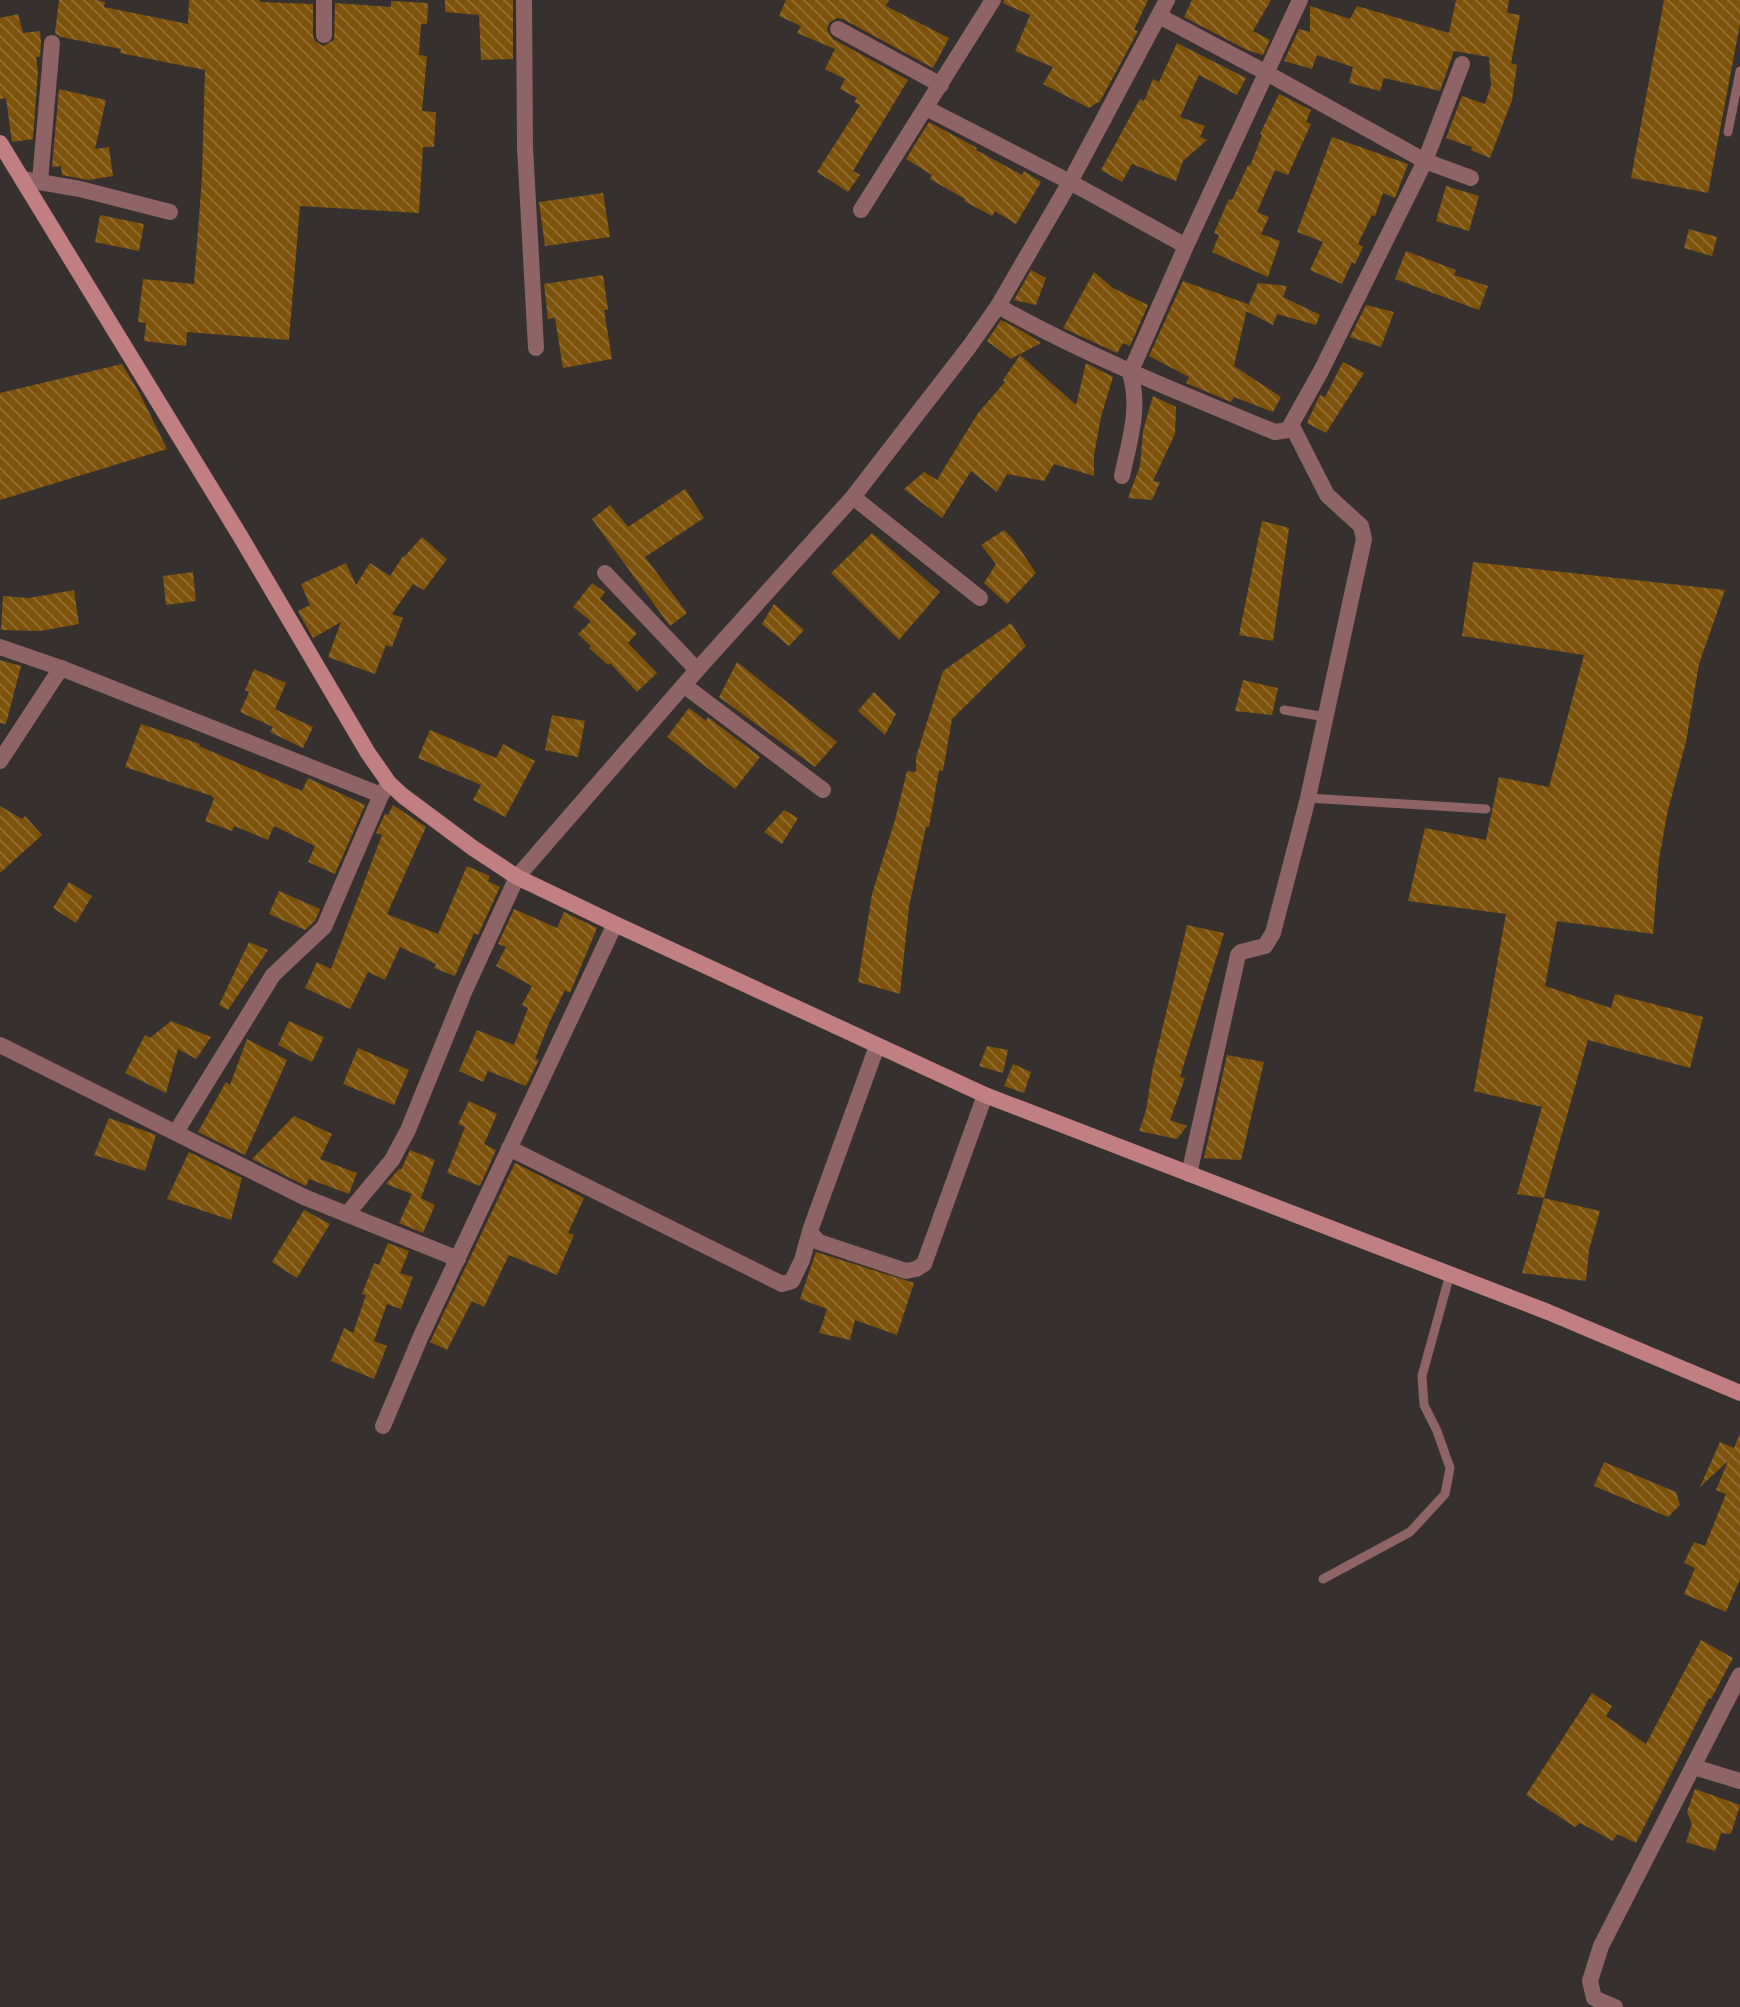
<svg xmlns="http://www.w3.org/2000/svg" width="1740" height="2007" viewBox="0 0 1740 2007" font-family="Lato,sans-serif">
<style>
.building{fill:url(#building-back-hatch)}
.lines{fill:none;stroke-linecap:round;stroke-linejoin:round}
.lane{stroke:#8e6466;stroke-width:9}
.street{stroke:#8e6466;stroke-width:16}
.secondary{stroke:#c17f82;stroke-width:16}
</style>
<defs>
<pattern id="building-back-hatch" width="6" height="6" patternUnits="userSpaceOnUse" patternTransform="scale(2)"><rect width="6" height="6" fill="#7d530b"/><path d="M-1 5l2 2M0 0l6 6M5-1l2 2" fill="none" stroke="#8f6b2e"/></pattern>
</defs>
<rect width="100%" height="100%" fill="#36312e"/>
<g class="building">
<polygon points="59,0 96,0 105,2 104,7 188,24 189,0 260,0 260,2 313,4 313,36 315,41 323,46 334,40 335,3 391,7 391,1 428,3 427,24 421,24 419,55 427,56 422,111 436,112 434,147 423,147 419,213 300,206 289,340 187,332 186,346 144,341 146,323 138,322 143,279 194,284 202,177 205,70 120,53 121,49 61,37 55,33"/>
<polygon points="445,0 513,0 513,59 481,60 479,15 445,12"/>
<polygon points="786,0 889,0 886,6 949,38 933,68 843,19 837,18 829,23 827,30 833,39 908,80 853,171 860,175 848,192 817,172 860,105 854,102 857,98 840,89 845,79 825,69 835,49 797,33 801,26 779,16"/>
<polygon points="1004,0 1148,0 1134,30 1138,31 1115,74 1100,101 1089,108 1043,84 1053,67 1015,51 1030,15 1003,3"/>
<polygon points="1192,0 1271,0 1253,31 1270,40 1263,55 1247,50 1184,17"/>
<polygon points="1456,0 1509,0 1507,13 1520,15 1511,63 1517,65 1512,100 1490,158 1471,150 1472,147 1446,138 1462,96 1485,104 1491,85 1489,57 1454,51 1440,91 1384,78 1380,91 1349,83 1353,67 1317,55 1312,69 1284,61 1299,29 1310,32 1310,6 1350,19 1357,6 1449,33"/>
<polygon points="1664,0 1740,0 1740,24 1708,193 1631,178"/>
<polygon points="18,14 23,33 40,31 41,42 40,57 36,57 38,71 33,139 12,142 6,98 0,99 0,18"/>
<polygon points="1177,43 1246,78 1237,95 1199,75 1180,117 1205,126 1200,137 1207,140 1183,161 1176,181 1132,164 1122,182 1101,170 1140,99 1144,101 1153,79 1159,82"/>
<polygon points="59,89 106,100 95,149 109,147 113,176 88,180 62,175 61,166 52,167"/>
<polygon points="1279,94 1311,110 1306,122 1311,124 1288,175 1275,170 1257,212 1269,217 1261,234 1280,241 1268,277 1212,252 1219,235 1214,233 1229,199 1232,200 1248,165 1250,166 1262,135 1260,134"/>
<polygon points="929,122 977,148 976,150 1022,175 1024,171 1041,182 1016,224 995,211 992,216 964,201 965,199 930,179 932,175 906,159"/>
<polygon points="1332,137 1408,164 1395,198 1383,193 1375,216 1372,215 1358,244 1363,247 1355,264 1352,262 1342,284 1310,270 1323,242 1297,232"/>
<polygon points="1446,186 1479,196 1469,231 1436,221"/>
<polygon points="603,193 610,237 545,246 539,202"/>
<polygon points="100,215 144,224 139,251 95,242"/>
<polygon points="1689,229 1717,237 1712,256 1684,248"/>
<polygon points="1406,251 1456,270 1454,275 1488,286 1479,310 1395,279"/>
<polygon points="1031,270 1046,278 1036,305 1014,300"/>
<polygon points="1094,272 1113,288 1148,305 1130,346 1123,343 1117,353 1063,328"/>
<polygon points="603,275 608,310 604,310 612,359 563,368 555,318 548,319 544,284"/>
<polygon points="1183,281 1248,304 1234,366 1281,397 1273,412 1234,397 1231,402 1186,383 1189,377 1149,356"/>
<polygon points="1258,283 1287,286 1283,297 1320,315 1316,325 1277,314 1273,325 1246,311"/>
<polygon points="1366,305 1394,312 1381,347 1350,337"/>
<polygon points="1001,320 1024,332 1041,343 1011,359 987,341"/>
<polygon points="1020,355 1076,405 1086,363 1113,377 1101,417 1094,455 1094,476 1054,464 1044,481 1007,474 997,492 971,471 942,518 904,489 924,472 937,480 978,413 1005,382 1003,380"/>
<polygon points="1343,362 1364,373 1326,433 1307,423 1320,395 1325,397"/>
<polygon points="122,364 140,394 167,449 0,500 0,393"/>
<polygon points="1153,396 1176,407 1175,434 1153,481 1160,482 1152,500 1128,498 1140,466 1143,431"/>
<polygon points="685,489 704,518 645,557 687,613 670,626 592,519 610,505 628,527"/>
<polygon points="1262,521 1289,528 1273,641 1239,635"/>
<polygon points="1004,530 1013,539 1036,573 1007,604 984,583 996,564 981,545"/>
<polygon points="872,533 940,592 899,640 831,573"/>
<polygon points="422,537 447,559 424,590 413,584 392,614 403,618 392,647 386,645 375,674 328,657 341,622 313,638 298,611 310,605 301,584 346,563 356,585 370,563 390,576 403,556 404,557"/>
<polygon points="1473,562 1725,590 1699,664 1686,742 1668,810 1659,859 1653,934 1557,921 1545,986 1611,1008 1615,994 1703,1017 1690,1068 1588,1040 1544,1198 1517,1194 1542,1107 1474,1091 1506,914 1408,901 1425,828 1486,840 1499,777 1549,787 1584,655 1462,636"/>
<polygon points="193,572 196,601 166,605 163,576"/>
<polygon points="592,583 605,592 600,599 637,633 628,643 657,673 637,692 610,663 608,665 589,648 591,646 578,634 591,621 573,607"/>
<polygon points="74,590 79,624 40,631 1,630 3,596 29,598"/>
<polygon points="774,604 804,630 789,646 762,624"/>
<polygon points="1011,623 1026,646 952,719 943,771 939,770 929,827 926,827 909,907 900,994 858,982 872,894 895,820 907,771 916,772 916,757 943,671"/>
<polygon points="0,660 21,666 6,724 0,723"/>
<polygon points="737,662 837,742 815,767 719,697"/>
<polygon points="254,669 286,683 275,709 313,727 303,748 270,732 273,727 240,712 249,692 245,690"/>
<polygon points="1243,680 1278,688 1272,715 1235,711"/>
<polygon points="874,692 896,714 885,735 858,711"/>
<polygon points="689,708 706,721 708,717 760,757 735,789 667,737"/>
<polygon points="552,715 585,721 578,757 545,750"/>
<polygon points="141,724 200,744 199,746 302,791 308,778 365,805 335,874 308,862 315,846 274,826 268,840 234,826 232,831 205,821 214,799 212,796 125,767"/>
<polygon points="430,730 496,758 503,744 535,761 505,817 473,800 481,785 418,758"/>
<polygon points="393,805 426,827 387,914 438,934 467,866 490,876 488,881 500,887 478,935 474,933 455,976 434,968 436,964 400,947 385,980 368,972 350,1009 305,988 317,962 331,969 382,835 376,833 385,814 388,815"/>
<polygon points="0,806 22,819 25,816 42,835 0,873"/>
<polygon points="784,810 798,818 782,844 764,832"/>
<polygon points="69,882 92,896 76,923 53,908"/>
<polygon points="279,891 320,909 315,921 305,930 269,914"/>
<polygon points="514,909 557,928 564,912 597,928 570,993 565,990 549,1023 535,1059 539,1060 526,1086 488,1071 483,1082 459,1071 477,1030 514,1045 528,1008 522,1005 532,986 496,966 506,947 498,944"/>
<polygon points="1187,925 1224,933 1180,1077 1185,1078 1170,1120 1187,1126 1177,1139 1139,1131 1146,1111 1152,1072"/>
<polygon points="249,942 268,950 228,1010 219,1005"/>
<polygon points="171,1021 211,1037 196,1059 178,1049 166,1093 125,1073 145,1035 150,1038"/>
<polygon points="289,1021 324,1037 312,1062 278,1045"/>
<polygon points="247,1039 287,1060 245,1155 198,1132 226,1082 230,1085"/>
<polygon points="987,1046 1008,1050 1003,1073 979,1066"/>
<polygon points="358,1048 409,1070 394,1105 343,1084"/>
<polygon points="1227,1055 1264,1062 1241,1160 1204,1158"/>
<polygon points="1013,1064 1031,1072 1024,1093 1004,1086"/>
<polygon points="469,1101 497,1114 484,1144 496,1150 480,1186 447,1173 465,1127 458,1124"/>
<polygon points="294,1116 332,1134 320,1159 357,1173 349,1194 309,1179 306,1186 252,1159"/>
<polygon points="109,1118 156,1135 145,1171 94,1155"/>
<polygon points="410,1150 435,1160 421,1198 413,1194 435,1205 423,1233 399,1223 412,1194 386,1184 399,1169 401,1170"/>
<polygon points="189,1152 242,1178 231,1220 167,1199"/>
<polygon points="515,1163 584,1198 568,1233 574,1235 557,1275 509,1255 484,1307 472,1301 447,1350 430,1342"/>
<polygon points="1544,1198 1600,1211 1589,1250 1586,1281 1522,1273"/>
<polygon points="304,1210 330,1224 297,1278 272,1262"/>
<polygon points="388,1243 409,1251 400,1273 413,1277 401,1309 387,1304 374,1341 387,1346 374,1379 331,1361 344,1328 353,1333 366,1295 362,1294 374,1263 379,1265"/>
<polygon points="816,1252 914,1283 897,1335 855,1320 850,1340 819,1333 827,1309 800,1299"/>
<polygon points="1740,1434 1740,1579 1726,1612 1684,1594 1695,1568 1684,1563 1694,1542 1705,1546 1726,1494 1716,1490 1728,1461 1700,1487 1720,1442 1734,1448"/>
<polygon points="1604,1462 1676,1492 1680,1505 1668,1517 1594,1486"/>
<polygon points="1701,1640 1733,1658 1711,1699 1709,1698 1636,1843 1617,1834 1613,1841 1580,1823 1575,1827 1526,1795 1592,1693 1612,1706 1606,1716 1646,1744"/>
<polygon points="1695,1789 1740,1805 1731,1834 1721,1833 1715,1851 1686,1842 1692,1824 1687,1812"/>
</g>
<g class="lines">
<g class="lane">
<polyline points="1728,132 1740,71"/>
<polyline points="1284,710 1326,717"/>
<polyline points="1308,798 1486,809"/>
<polyline points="1323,1579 1410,1532 1445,1494 1450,1468 1437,1431 1424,1405 1422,1376 1450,1274"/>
</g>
<g class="street">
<polyline points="324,0 324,35"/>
<polyline points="524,0 525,147 536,348"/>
<polyline points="1159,16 1265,72 1425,161 1471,178"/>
<polyline points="838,29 941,85"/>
<polyline points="926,108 1070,182 1186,246"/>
<polyline points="22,179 80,189 170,212"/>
<polyline points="40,181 52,43"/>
<polyline points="861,210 993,0"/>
<path d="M 998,306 C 1087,356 1180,393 1275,432 L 1288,430 L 1321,371 L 1425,161 L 1462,64"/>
<path d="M 1122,476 C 1129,442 1141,408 1130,373 L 1186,246 L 1300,0"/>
<polyline points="853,497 980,598"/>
<polyline points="605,573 697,670"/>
<polyline points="0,647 61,668 381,795"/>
<polyline points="685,686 823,790"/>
<polyline points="0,761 61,668"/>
<polyline points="0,1045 304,1197 458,1259"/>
<polyline points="176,1132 273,975 324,927 381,795 389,783"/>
<polyline points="509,1148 782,1284 792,1281 802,1260 811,1228 877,1046"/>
<polyline points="1189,1174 1238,955 1241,952 1265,946 1273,933 1308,798 1364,539 1361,526 1327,495 1292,426"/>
<polyline points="347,1214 392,1160 408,1130 465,990 517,877 697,670 853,497 969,347 998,306 1070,182 1167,0"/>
<polyline points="811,1234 819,1242 906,1271 916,1269 924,1264 985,1095"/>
<polyline points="383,1426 421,1336 615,924"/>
<polyline points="1694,1767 1740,1781"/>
<polyline points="1615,2007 1594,1998 1590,1981 1601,1946 1740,1675"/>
</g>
<polyline class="secondary" points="0,143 239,534 368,753 389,783 403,796 473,848 517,877 615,924 985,1095 1548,1312 1740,1393"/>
</g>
</svg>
